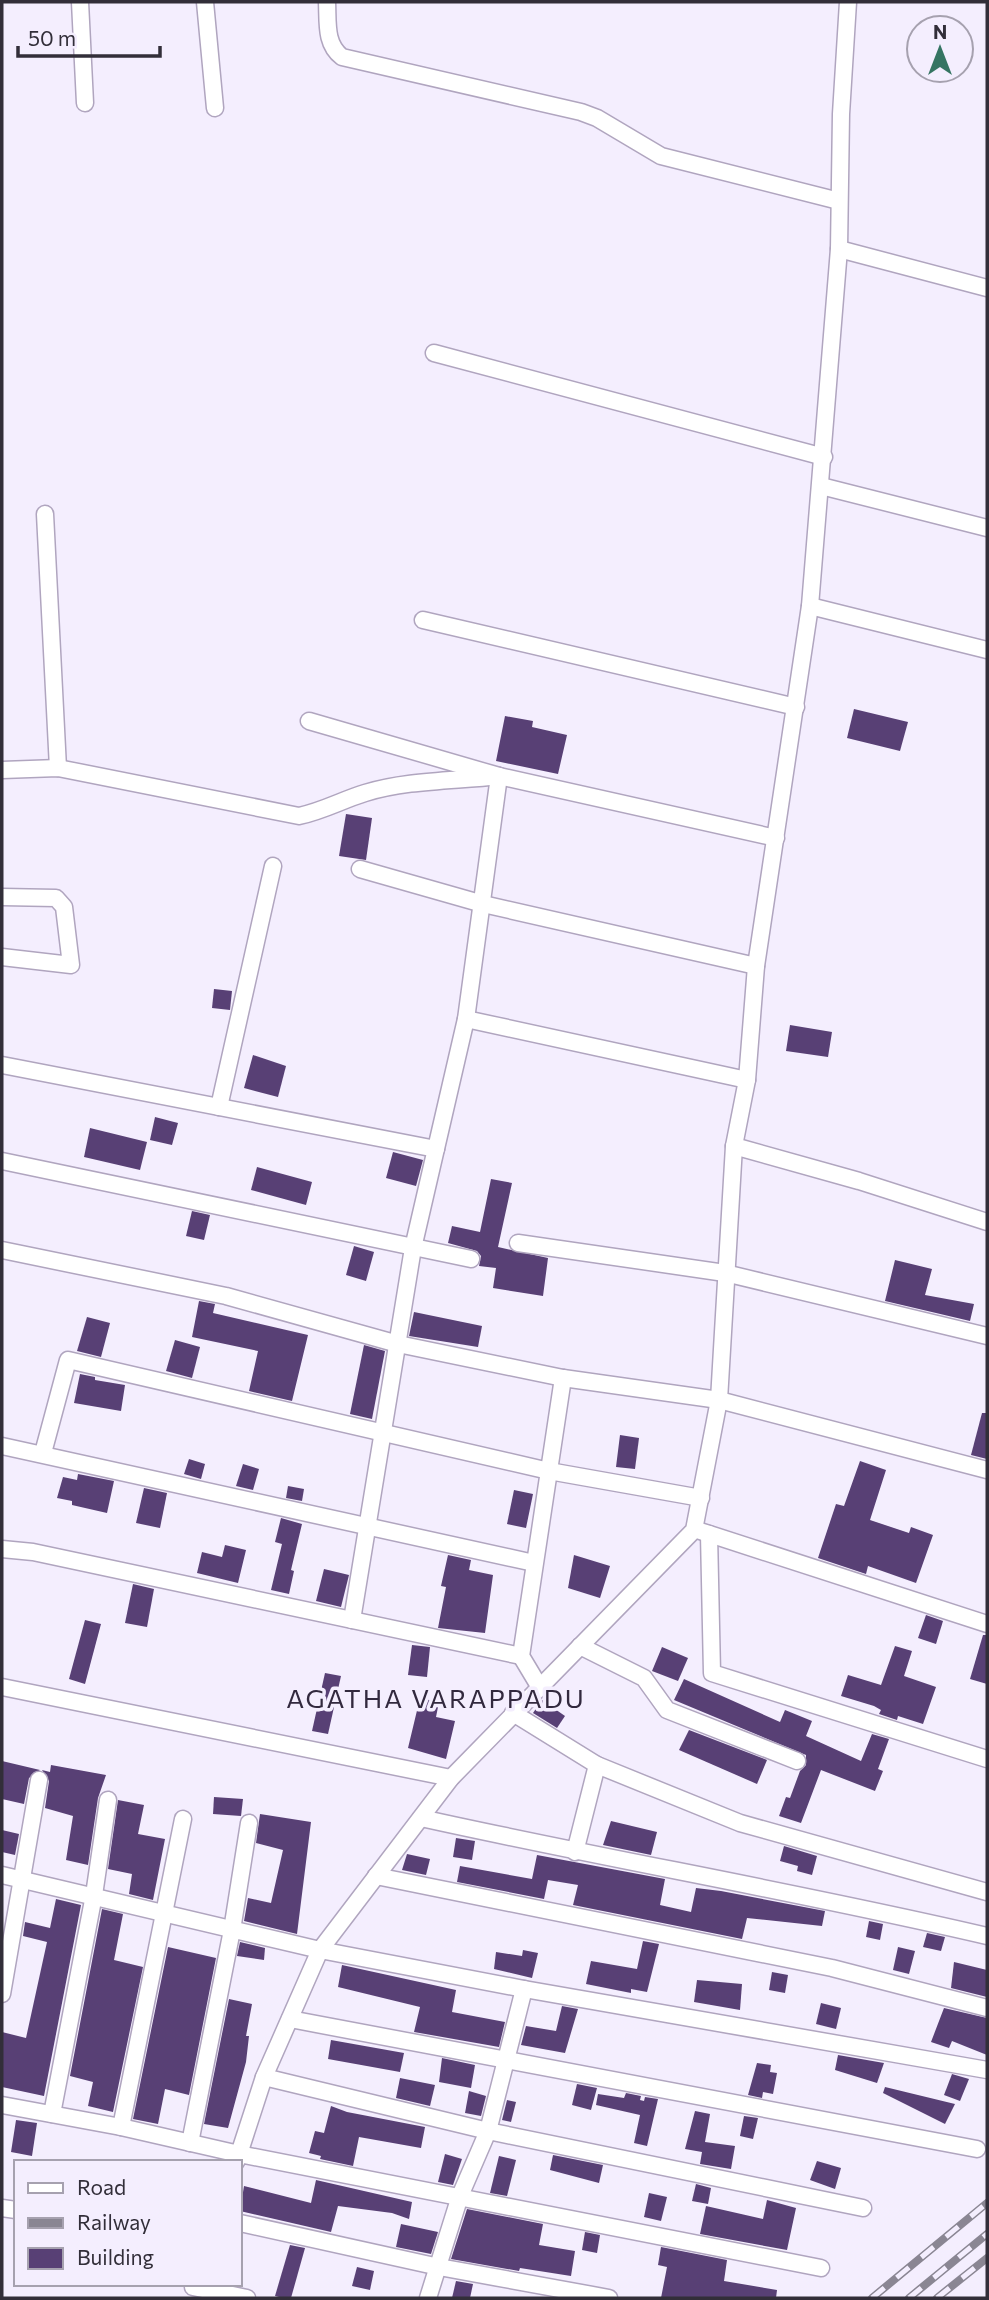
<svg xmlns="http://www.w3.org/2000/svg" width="989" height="2300" viewBox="0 0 989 2300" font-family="Commissioner,sans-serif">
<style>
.building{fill:#584075}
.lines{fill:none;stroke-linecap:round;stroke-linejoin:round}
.minor-casing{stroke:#b0a5bf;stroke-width:19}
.minor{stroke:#fff;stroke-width:16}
.rail-casing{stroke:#8a8693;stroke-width:8}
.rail{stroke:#f4eefe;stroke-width:5;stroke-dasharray:16;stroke-linecap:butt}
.labels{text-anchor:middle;stroke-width:7;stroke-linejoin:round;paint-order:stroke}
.neighbourhood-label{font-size:26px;letter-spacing:2px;fill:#32293e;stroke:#f4eefe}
</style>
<rect width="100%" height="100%" fill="#f4eefe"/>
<g class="building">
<polygon points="854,709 908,722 900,751 847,738"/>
<polygon points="505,716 533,721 532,727 567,735 558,774 496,761"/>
<polygon points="346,814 372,818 366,860 339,856"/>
<polygon points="214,989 232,991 230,1010 212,1008"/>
<polygon points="790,1025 832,1032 828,1057 786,1051"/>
<polygon points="253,1055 286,1066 278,1097 244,1088"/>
<polygon points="155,1117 178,1123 172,1145 150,1140"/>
<polygon points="90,1128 147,1142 140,1170 84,1157"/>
<polygon points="393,1152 423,1160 416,1186 386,1178"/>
<polygon points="257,1167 312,1182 306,1205 251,1190"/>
<polygon points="491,1179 512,1183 498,1247 548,1258 543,1296 493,1288 496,1268 479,1266 481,1256 477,1251 448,1243 452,1226 480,1232"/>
<polygon points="192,1211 210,1215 204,1240 186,1236"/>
<polygon points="354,1246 374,1252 366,1281 346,1275"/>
<polygon points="895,1260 932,1269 925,1295 974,1304 970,1321 885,1301"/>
<polygon points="199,1301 215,1304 213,1313 308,1335 292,1401 249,1391 258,1351 192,1337"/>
<polygon points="414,1312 482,1326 478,1347 409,1336"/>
<polygon points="87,1317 110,1323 101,1357 77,1351"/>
<polygon points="175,1340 200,1347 192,1378 166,1371"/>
<polygon points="364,1345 385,1351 372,1419 350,1414"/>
<polygon points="80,1374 95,1377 95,1380 125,1385 121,1411 74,1403"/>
<polygon points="982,1413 987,1413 987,1459 971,1455"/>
<polygon points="620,1435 639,1438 635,1469 616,1467"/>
<polygon points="189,1459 205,1464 201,1479 184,1474"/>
<polygon points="860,1461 886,1470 870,1520 909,1533 911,1527 933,1535 916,1583 868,1566 866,1574 818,1558 836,1504 844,1506"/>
<polygon points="243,1464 259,1469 253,1490 236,1486"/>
<polygon points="78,1474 114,1481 107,1513 72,1505 72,1501 57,1498 63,1477 77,1480"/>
<polygon points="288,1486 304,1489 302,1501 286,1498"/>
<polygon points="144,1488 167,1493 160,1528 136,1523"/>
<polygon points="514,1490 533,1494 526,1528 507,1524"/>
<polygon points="281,1518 302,1524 291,1570 294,1571 289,1594 271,1590 282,1544 275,1542"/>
<polygon points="225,1545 246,1550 238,1583 197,1573 202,1552 222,1557"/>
<polygon points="448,1555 471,1560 469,1570 493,1575 485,1633 438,1628 446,1587 441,1586"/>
<polygon points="574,1555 610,1566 600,1598 568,1588"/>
<polygon points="324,1569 349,1575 341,1607 316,1601"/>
<polygon points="133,1584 154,1589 147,1627 125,1623"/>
<polygon points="926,1615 943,1621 936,1644 918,1638"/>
<polygon points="85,1620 101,1624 85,1684 69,1679"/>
<polygon points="983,1635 987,1635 987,1684 970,1679"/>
<polygon points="412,1645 430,1647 427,1677 408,1675"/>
<polygon points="895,1646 912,1651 904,1676 936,1687 923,1724 898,1716 897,1720 879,1714 881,1710 874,1706 841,1696 848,1675 881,1685"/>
<polygon points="662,1647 688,1658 678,1681 652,1671"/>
<polygon points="325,1673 341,1676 328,1734 312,1731"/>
<polygon points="684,1679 780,1722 785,1710 812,1721 806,1736 861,1761 872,1734 889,1739 878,1769 883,1771 875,1791 821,1770 801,1823 779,1816 786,1797 790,1798 800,1771 806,1765 806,1755 674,1700"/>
<polygon points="420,1698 439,1702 436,1717 455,1721 446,1759 408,1748"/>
<polygon points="542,1700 565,1716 557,1728 533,1713"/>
<polygon points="689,1730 767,1760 757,1784 679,1750"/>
<polygon points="2,1761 40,1770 29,1778 24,1804 2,1799"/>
<polygon points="51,1765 106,1775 98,1798 88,1865 66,1860 73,1816 45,1808 49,1781 42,1770 50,1772"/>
<polygon points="214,1797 243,1799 241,1816 213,1814"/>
<polygon points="118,1800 144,1805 138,1834 165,1839 153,1900 129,1894 132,1874 108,1869"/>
<polygon points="260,1814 311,1822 297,1934 244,1921 248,1898 271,1903 283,1850 256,1843"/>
<polygon points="611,1821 657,1832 651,1855 603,1845"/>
<polygon points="2,1830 19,1834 15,1855 2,1852"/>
<polygon points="456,1838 475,1841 472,1860 453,1857"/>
<polygon points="784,1846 817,1856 812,1875 797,1871 798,1866 780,1861"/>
<polygon points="407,1854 430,1859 426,1875 402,1870"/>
<polygon points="537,1855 665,1879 660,1905 691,1912 696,1888 721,1891 825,1911 822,1926 747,1918 742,1939 573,1905 578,1885 548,1880 544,1899 457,1882 460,1866 532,1879"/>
<polygon points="56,1899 81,1905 44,2096 2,2087 2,2032 26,2038 47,1942 23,1936 25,1922 50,1928"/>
<polygon points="102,1909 123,1914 114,1960 143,1967 113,2112 88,2106 93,2082 70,2076"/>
<polygon points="869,1921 883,1924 880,1940 866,1937"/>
<polygon points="927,1933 945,1937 941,1951 923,1947"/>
<polygon points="643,1941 659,1944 647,1992 631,1989 631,1993 586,1984 591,1961 637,1969"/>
<polygon points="240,1942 265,1948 264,1960 237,1956"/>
<polygon points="168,1947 216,1958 189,2095 165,2089 158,2124 133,2119"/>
<polygon points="898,1947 915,1951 909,1974 893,1970"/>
<polygon points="523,1950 538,1953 532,1978 494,1969 496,1952 522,1956"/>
<polygon points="954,1962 987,1970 987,1997 951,1988"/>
<polygon points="342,1965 456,1990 452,2012 505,2022 499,2047 414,2032 420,2007 338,1987"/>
<polygon points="772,1972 788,1975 785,1993 769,1990"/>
<polygon points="697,1980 742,1984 740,2010 694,2002"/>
<polygon points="229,1999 252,2004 246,2036 249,2036 246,2062 228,2128 204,2124"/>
<polygon points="821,2003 841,2008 836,2029 816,2024"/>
<polygon points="562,2006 578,2009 565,2053 521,2045 526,2026 556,2031"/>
<polygon points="944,2008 987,2018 987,2055 952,2041 949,2048 931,2042"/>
<polygon points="331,2040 404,2053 400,2072 328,2059"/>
<polygon points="838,2055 884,2063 877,2083 835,2070"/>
<polygon points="442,2058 475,2065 471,2088 439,2082"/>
<polygon points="757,2063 771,2065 770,2072 777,2073 773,2094 763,2092 762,2098 748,2095"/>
<polygon points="952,2074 969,2079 960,2101 944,2095"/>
<polygon points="400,2078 435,2085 430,2106 396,2098"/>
<polygon points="577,2084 597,2088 591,2110 572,2105"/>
<polygon points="885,2087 955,2104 945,2124 883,2093"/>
<polygon points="469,2091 486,2096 481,2116 465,2113"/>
<polygon points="626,2093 641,2096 640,2100 644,2101 645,2097 658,2099 647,2146 634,2143 640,2115 596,2105 598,2094 624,2098"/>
<polygon points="507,2100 516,2102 511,2122 502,2120"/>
<polygon points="331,2106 347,2112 425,2127 421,2148 359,2137 353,2166 320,2159 321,2156 309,2153 315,2131 324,2133"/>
<polygon points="695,2111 710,2114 705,2142 735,2146 731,2169 700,2164 702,2152 685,2149"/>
<polygon points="744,2116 758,2118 753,2139 740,2136"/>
<polygon points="16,2120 37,2123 32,2156 11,2152"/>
<polygon points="445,2154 462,2159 453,2185 438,2182"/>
<polygon points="553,2155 603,2165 599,2183 550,2170"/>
<polygon points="499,2156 516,2160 507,2196 490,2193"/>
<polygon points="817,2161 841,2168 835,2189 810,2180"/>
<polygon points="316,2180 412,2202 409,2219 392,2213 338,2206 331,2232 240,2211 244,2186 311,2203"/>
<polygon points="696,2184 711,2188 708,2204 692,2201"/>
<polygon points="649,2193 667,2197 661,2221 644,2217"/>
<polygon points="767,2200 796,2208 787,2250 700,2234 706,2206 763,2219"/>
<polygon points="467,2209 543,2224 539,2245 575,2251 571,2276 520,2268 519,2271 451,2259"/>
<polygon points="401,2224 438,2232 431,2254 396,2247"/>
<polygon points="585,2232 600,2235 597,2253 582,2250"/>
<polygon points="290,2245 305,2248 291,2298 283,2298 275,2296"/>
<polygon points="661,2247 727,2260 724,2281 777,2290 776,2298 661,2298 667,2267 658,2265"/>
<polygon points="357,2267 374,2271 370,2290 352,2286"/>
<polygon points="456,2281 473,2284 470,2298 452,2298"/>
</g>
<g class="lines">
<defs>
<g id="minor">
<polyline points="80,2 85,103"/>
<polyline points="205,2 215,108"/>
<path d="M 327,2 C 328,23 325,44 342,57 L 581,112 L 597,118 L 661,156 L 839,201"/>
<polyline points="839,249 987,288"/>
<polyline points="434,353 824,457"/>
<polyline points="821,486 987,528"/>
<polyline points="45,514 58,768"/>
<polyline points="810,606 987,650"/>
<polyline points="423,620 796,707"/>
<polyline points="309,721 499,776 776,838"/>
<path d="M 2,770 L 58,768 L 299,816 C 323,811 342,800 365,793 C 407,780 455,781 499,776"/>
<polyline points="360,869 483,904 756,966"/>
<polyline points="2,897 56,898 64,907 71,965 2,957"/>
<polyline points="466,1019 747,1080"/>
<polyline points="2,1065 436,1149"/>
<polyline points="219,1107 273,866"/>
<polyline points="734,1146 859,1181 987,1222"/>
<polyline points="2,1161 471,1259"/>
<polyline points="518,1243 725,1273 987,1336"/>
<polyline points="2,1250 226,1296 398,1344 563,1378 719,1400 987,1470"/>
<polyline points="2,1446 534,1563"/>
<polyline points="43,1453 68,1360 549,1471 701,1498"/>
<polyline points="700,1531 987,1624"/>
<polyline points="709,1534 712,1673 987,1759"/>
<polyline points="2,1549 33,1552 521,1656"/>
<polyline points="352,1620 413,1248 466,1019 499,776"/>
<polyline points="580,1646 644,1678 667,1710 797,1761"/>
<polyline points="539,1686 521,1656 563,1378"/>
<polyline points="2,1687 451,1778"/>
<polyline points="513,1713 597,1765 740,1823 987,1892"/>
<path d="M 421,1818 C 610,1860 799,1892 987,1936"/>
<polyline points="575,1852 597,1765"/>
<polyline points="2,1875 320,1950 524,1989 987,2070"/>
<polyline points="376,1876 832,1968 987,2008"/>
<polyline points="2,1994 39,1780"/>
<polyline points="290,2019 977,2149"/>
<polyline points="264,2077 488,2131 863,2208"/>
<polyline points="2,2105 121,2127 239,2154 264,2077 320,1950 451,1778 694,1530 719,1400 734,1146 747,1080 756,966 810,606 839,249 841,114 848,2"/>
<polyline points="52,2114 94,1895 108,1800"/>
<polyline points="121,2127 183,1819"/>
<polyline points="190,2143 232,1930 249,1823"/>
<polyline points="236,2162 239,2154 821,2268"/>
<polyline points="2,2208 16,2210"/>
<polyline points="240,2223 439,2267 609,2298"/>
<polyline points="193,2287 247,2298"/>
<polyline points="428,2298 460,2196 488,2131 524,1989"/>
</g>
</defs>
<use href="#minor" class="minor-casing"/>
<use href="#minor" class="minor"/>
<defs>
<g id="rail">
<polyline points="872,2298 987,2203"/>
<polyline points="909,2298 987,2234"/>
<polyline points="937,2298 987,2258"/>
</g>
</defs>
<use href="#rail" class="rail-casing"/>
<use href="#rail" class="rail"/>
</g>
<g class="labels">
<g class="neighbourhood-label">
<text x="436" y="1708">AGATHA VARAPPADU</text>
</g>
</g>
<rect width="989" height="2300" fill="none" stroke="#322e39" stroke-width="7"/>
<rect x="14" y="2160" width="228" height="126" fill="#f4eefe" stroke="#a6a1af" stroke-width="2"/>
<rect x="28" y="2183" width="35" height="10" fill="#ffffff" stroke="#a6a1af" stroke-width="2"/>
<text x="77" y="2195" font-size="21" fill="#322e39">Road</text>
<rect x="28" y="2218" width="35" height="10" fill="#8a8693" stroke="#a6a1af" stroke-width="2"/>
<text x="77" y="2230" font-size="21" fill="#322e39">Railway</text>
<rect x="28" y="2248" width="35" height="21" fill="#584075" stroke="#a6a1af" stroke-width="2"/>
<text x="77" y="2265" font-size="21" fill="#322e39">Building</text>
<g transform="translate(940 49)"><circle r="33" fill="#f4eefe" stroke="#a6a1af" stroke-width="2"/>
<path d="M0-5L12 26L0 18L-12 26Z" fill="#357462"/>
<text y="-10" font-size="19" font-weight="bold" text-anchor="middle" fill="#322e39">N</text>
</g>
<path d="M18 46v10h142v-10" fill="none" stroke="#322e39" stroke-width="3.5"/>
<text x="28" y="46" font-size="21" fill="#322e39" stroke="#f4eefe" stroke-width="5" paint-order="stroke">50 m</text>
</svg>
